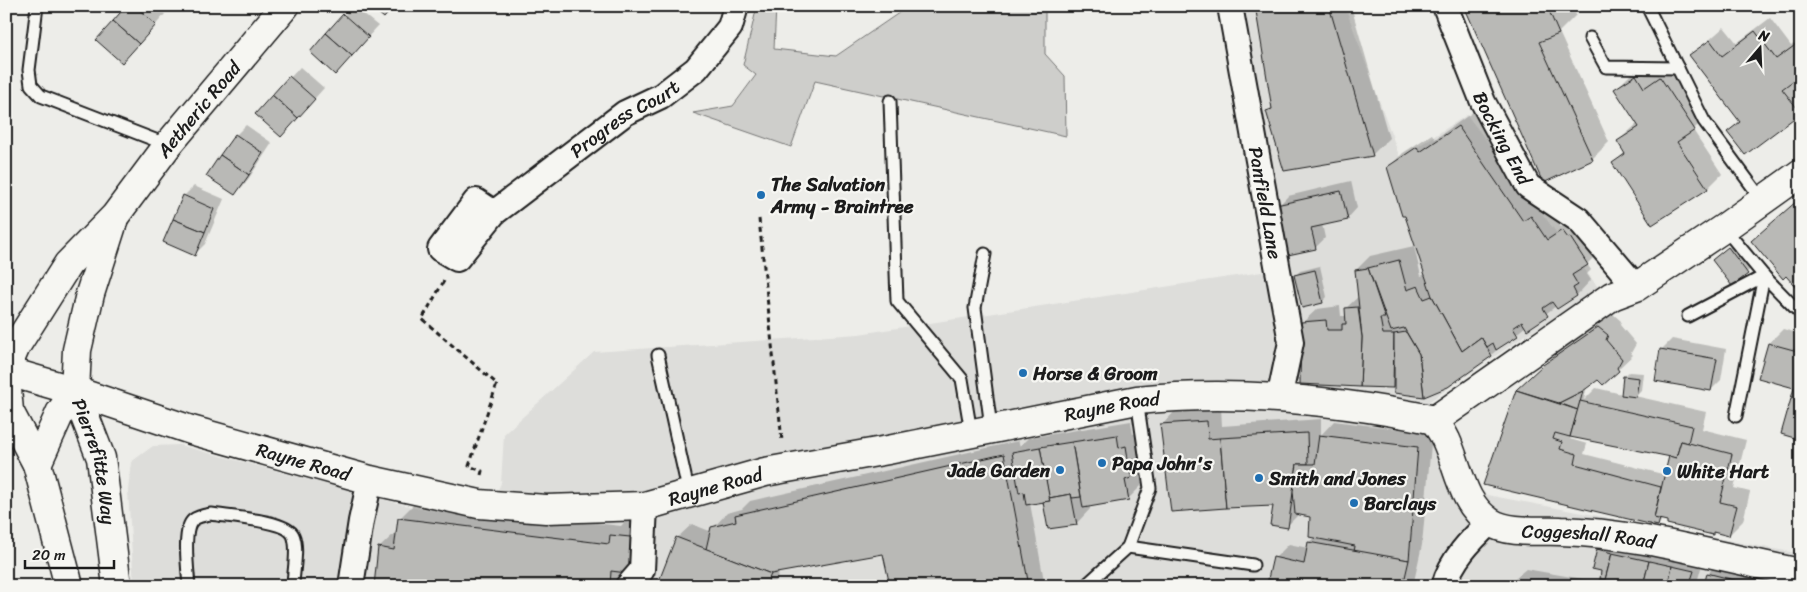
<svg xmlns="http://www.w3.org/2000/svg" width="1807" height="592" viewBox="0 0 1807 592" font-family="Sriracha,sans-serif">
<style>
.built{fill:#ddddda}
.green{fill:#cececb;stroke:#757574}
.shadow{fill:#0003;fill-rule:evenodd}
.building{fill:#b9b9b6;stroke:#1c1c1c}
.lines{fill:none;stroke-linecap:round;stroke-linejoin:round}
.lane-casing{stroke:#1c1c1c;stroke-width:15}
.street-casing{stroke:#1c1c1c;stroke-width:28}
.secondary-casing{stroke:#1c1c1c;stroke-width:31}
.path{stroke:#1c1c1c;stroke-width:3;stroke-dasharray:5 4;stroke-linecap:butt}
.lane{stroke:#f6f6f2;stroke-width:11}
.street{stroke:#f6f6f2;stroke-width:24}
.secondary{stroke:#f6f6f2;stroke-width:28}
.poi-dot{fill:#1f6fb2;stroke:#f6f6f2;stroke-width:2}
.labels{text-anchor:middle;stroke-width:4.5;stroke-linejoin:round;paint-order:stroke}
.street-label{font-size:19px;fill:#1c1c1c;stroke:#f6f6f2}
.poi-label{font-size:19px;font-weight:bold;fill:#1c1c1c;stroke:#f6f6f2;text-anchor:start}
</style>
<rect width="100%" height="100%" fill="#edede9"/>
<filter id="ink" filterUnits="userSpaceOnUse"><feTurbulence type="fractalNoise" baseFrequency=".02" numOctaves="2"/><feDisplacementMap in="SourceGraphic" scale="10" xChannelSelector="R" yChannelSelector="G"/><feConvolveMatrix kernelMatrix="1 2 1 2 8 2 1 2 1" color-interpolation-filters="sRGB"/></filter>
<g filter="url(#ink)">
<polygon class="built" points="1258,6 1345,6 1400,158 1467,115 1601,291 1526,335 1427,403 1439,454 1487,495 1801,554 1801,586 134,586 128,491 131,462 153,446 179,445 416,508 485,519 501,483 504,434 594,352 859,334 1288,268 1236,11"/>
<polygon class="green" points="757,6 776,6 774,49 836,56 909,6 1045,6 1045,54 1065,76 1066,136 815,81 791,147 693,113 733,106 756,75 743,65"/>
<g class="shadow">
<polygon points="128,6 156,6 165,14 132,52"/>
<polygon points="353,6 378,26 335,73 311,52"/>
<polygon points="1262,6 1351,6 1389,138 1372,155 1268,111 1273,106 1257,11"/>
<polygon points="1465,6 1572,6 1576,15 1559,32 1609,142 1592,159"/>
<polygon points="1770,18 1791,46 1801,39 1801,74 1797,76 1801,81 1801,111 1745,153 1729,132 1740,120 1691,56 1724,27 1737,43"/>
<polygon points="1650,62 1658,75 1675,64 1708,115 1693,130 1722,174 1708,188 1653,224 1613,164 1625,152 1618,141 1638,123 1616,89 1630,75"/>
<polygon points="300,67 324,88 291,125 257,114"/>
<polygon points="1473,112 1538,208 1546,203 1561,227 1577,216 1601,250 1587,264 1591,270 1587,274 1591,280 1577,295 1557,308 1556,306 1527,328 1526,326 1491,355 1393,387 1302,323 1317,309 1340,306 1341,316 1347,316 1346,308 1359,296 1356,270 1370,256 1414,246 1421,276 1426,274 1389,167 1403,153 1432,134 1435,139"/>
<polygon points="246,125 272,143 245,184 234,194 236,135"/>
<polygon points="1351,181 1357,208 1347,219 1322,224 1325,238 1315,248 1278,206 1288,196"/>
<polygon points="194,186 224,199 205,244 195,254 184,196"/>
<polygon points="1799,199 1801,291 1753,241"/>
<polygon points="1734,243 1752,268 1732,284 1719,255"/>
<polygon points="1320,266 1327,297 1322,302 1295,276 1300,271"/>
<path d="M 1613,314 L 1621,321 L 1620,325 L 1636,344 L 1631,353 L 1633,355 L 1603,383 L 1599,378 L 1587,386 L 1584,400 L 1596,388 L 1622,394 L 1624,376 L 1629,372 L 1643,373 L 1641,390 L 1635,396 L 1706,412 L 1702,429 L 1746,440 L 1734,488 L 1750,492 L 1743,521 L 1729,535 L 1715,531 L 1712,534 L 1663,519 L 1657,525 L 1485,484 L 1517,390 L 1559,351 ZM 1571,436 L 1671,455 L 1666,475 L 1584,454 L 1587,444 L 1570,439 Z"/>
<polygon points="1783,329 1801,334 1801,438 1796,387 1769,343"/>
<polygon points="1672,339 1726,349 1721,380 1711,390 1656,380 1662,349"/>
<polygon points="1221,407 1222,426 1321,419 1321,435 1334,421 1432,433 1422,545 1413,586 1268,586 1275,558 1289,544 1308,548 1309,542 1315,537 1311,516 1299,514 1287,526 1274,504 1162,425 1176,410"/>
<polygon points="1131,421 1133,434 1140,433 1145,463 1140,468 1142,485 1128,499 1090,505 1090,509 1076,524 1044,501 1030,503 1045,586 891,586 884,553 780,571 774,586 654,586 661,579 677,538 692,524 712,532 713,528 727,513 742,509 750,501 1018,441 1020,446 1028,438"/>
<polygon points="416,502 621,526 628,518 656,521 652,555 624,586 376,586 379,548 398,530 399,519"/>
<polygon points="1603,545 1703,561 1696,586 1505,586 1526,569 1600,582 1602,570 1598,550"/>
<polygon points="1718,563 1763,575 1762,581 1778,585 1784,580 1801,586 1705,586 1708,573"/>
</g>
<g class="building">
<polygon points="126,6 135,6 156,25 139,44 113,21"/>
<polygon points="370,6 394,6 384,18"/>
<polygon points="1268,6 1329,6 1373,156 1284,171 1266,111 1272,109 1256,11"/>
<polygon points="1464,6 1547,6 1559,34 1539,42 1593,160 1543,183"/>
<polygon points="343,14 369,37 352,56 326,33"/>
<polygon points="113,21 139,44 122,63 96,40"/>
<polygon points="1755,31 1776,59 1801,41 1801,75 1782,89 1801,113 1745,155 1727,132 1740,122 1689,55 1710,40 1722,56"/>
<polygon points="326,33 352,56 335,75 310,52"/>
<polygon points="1636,75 1644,88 1660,77 1695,130 1677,142 1708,189 1652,225 1612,163 1625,154 1617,141 1639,127 1614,89"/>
<polygon points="289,76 315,99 298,118 272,95"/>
<polygon points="272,95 298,118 281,137 255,114"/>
<polygon points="1458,126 1523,221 1531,216 1547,240 1562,230 1568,238 1570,237 1588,265 1572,275 1578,285 1573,288 1577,296 1557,309 1552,302 1543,308 1548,316 1527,330 1522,322 1513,328 1518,336 1496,350 1493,343 1487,347 1481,337 1462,351 1432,296 1405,216 1402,216 1387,167 1417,147 1420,152"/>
<polygon points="235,134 263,153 249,175 220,155"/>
<polygon points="220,155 249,175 235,195 206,176"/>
<polygon points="1801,184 1801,293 1786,276 1783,279 1751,241 1798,200 1791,192"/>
<polygon points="1341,191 1348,220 1311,228 1316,249 1288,255 1276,205"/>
<polygon points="183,195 214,209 205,232 173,219"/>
<polygon points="173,219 205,232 195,256 163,242"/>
<polygon points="1728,247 1748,274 1732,286 1712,260"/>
<polygon points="1399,260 1407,290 1418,286 1424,299 1432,296 1462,351 1481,337 1492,356 1448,387 1424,397 1419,354 1404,328 1391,331 1368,268"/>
<polygon points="1368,268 1385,318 1380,318 1383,334 1394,334 1393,388 1360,387 1362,337 1355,270"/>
<polygon points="1315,270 1323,303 1302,308 1294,275"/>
<polygon points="1358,307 1362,337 1360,387 1300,384 1301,322 1326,320 1327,330 1342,330 1342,324 1346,324 1345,308"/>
<polygon points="1598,327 1608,335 1606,340 1622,359 1617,368 1619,371 1603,385 1598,380 1583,391 1559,403 1516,390 1543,365"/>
<polygon points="1406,332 1419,354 1424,397 1394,393 1394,334"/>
<polygon points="1768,343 1801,352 1801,440 1781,434 1794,388 1758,378"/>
<polygon points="1660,349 1717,359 1711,391 1655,381"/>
<polygon points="1623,376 1639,378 1636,397 1621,395"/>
<polygon points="1516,390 1578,410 1570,437 1555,433 1553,439 1562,442 1560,449 1577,454 1575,464 1661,487 1654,518 1660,519 1658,526 1483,485"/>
<polygon points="1583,391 1578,410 1559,403"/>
<polygon points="1580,401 1692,426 1688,443 1681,441 1676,458 1570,437"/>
<polygon points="1207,421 1208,439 1220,438 1226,508 1171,512 1160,424"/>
<polygon points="1307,433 1308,464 1297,464 1288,528 1270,525 1273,506 1226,508 1220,438"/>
<polygon points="1117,435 1119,448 1126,446 1131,478 1125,480 1129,500 1083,508 1072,442"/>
<polygon points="1319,435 1418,447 1409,560 1354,552 1355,546 1309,537 1310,517 1295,514 1293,491 1297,464 1315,464"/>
<polygon points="1681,441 1732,454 1720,502 1737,506 1729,536 1713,532 1713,535 1667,524 1667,521 1654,518 1669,456 1676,458"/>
<polygon points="1072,442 1081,497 1072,498 1071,494 1049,498 1040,447"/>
<polygon points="1040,447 1050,501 1026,505 1024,492 1019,493 1012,452"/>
<polygon points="1004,454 1029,586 890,586 883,554 771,574 706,549 711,527 736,521 735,515"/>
<polygon points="1071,494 1077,525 1048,529 1043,502 1050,501 1049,498"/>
<polygon points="398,518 609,544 610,535 640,538 635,574 611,571 610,586 374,586 378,547 394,550"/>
<polygon points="676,537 771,574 766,586 657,586"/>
<polygon points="1308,542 1409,560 1403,586 1294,586 1268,579 1273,557 1304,564"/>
<polygon points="1597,549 1612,553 1605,580 1600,579 1601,571 1592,569"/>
<polygon points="1612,553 1649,561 1643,586 1598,586 1600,579 1605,580"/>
<polygon points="1649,561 1672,566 1668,586 1643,586"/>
<polygon points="1672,566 1694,571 1689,586 1668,586"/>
<polygon points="1707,573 1754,585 1754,586 1704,586"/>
<polygon points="1268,579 1294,586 1267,586"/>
</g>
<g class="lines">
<defs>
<g id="lane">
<polyline points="37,6 29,70 31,85 41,96 168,145"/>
<polyline points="1647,6 1704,121 1763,201"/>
<polyline points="1590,38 1606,67 1678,68"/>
<polyline points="890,101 897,301 962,379 971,432"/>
<polyline points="1724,228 1764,276 1801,314"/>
<polyline points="985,254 975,308 991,427"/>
<polyline points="1688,316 1764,276"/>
<polyline points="658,355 689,494"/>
<polyline points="1736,416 1764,276"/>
<polyline points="1128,547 1253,565"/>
<path d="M 189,586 C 188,571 182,529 193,520 C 198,516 205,515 211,514 C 228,517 286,520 293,535 C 299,548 293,572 293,586"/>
<polyline points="1085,586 1128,547 1150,488 1137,400"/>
</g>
<g id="street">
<path id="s1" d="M 1230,6 L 1291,342 L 1279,399"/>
<path id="s2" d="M 1445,6 L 1483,102 L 1528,186 L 1579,220 L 1636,287"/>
<path id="s3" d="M 494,213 L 476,201 L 440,249 L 457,259 L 494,213 L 625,113 L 661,96 L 696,69 L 730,27 L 736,6"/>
<polyline points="351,586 361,521 370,480"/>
<polyline points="628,586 642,570 645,506"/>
<path d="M 1444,586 C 1451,560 1471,540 1490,522"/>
</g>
<g id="secondary">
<path id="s4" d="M 113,222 L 90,294 L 77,350 L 75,391 L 101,458 L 117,586"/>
<path id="s5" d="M 6,369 L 16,346 L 68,264 L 115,216 L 168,145 L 285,6"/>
<path id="s6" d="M 6,371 L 75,391 L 191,430 L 370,480 L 479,504 L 546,509 L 645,506 L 765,472 L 888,450 L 1137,400 C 1235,390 1338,400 1435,420"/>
<polyline points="6,378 9,411 37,464 69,586"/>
<polyline points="1435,420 1612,296 1636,287 1724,228 1801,173"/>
<path id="s7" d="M 1435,420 C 1438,427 1443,433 1446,440 C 1459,468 1462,504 1490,522 C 1508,534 1540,530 1561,531 C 1642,533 1722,558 1801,573"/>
<polyline points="37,464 60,413 75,391"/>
</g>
</defs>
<use href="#lane" class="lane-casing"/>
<use href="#street" class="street-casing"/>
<use href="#secondary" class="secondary-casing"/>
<g class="path">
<polyline points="759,219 782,441"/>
<polyline points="444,281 422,319 497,384 469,466 482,471 481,475"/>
</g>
<use href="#lane" class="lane"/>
<use href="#street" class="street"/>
<use href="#secondary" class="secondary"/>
</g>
</g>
<g class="poi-dot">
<circle cx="761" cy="195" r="5"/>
<circle cx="1023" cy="373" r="5"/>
<circle cx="1102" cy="463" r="5"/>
<circle cx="1060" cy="470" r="5"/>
<circle cx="1667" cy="471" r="5"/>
<circle cx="1259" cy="478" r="5"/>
<circle cx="1354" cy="503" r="5"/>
</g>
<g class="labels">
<g class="street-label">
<text dy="7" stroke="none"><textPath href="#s5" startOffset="325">Aetheric Road</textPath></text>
<text dy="7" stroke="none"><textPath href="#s3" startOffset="322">Progress Court</textPath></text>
<text dy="7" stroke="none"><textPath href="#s2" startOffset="144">Bocking End</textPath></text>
<text dy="7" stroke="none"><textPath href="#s1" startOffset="200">Panfield Lane</textPath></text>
<text dy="7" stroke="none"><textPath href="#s6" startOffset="1136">Rayne Road</textPath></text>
<text dy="7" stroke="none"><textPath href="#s6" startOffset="311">Rayne Road</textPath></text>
<text dy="7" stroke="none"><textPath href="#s4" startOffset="248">Pierrefitte Way</textPath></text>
<text dy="7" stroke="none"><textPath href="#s6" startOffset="731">Rayne Road</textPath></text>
<text dy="7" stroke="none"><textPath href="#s7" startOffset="218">Coggeshall Road</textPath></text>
</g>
<g class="poi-label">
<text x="771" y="191">The Salvation<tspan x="771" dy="22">Army - Braintree</tspan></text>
<text x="1033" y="380">Horse &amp; Groom</text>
<text x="1112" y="470">Papa John's</text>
<text x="1050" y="477" text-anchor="end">Jade Garden</text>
<text x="1677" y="478">White Hart</text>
<text x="1269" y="485">Smith and Jones</text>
<text x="1364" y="510">Barclays</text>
</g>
</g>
<rect width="1807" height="592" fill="none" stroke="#f6f6f2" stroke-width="25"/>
<rect x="12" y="12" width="1782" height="567" fill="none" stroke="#1c1c1c" stroke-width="2" filter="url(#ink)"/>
<g transform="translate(1760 48) rotate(19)" stroke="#f6f6f2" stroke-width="4" paint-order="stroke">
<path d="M0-4L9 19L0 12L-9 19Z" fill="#1c1c1c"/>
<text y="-8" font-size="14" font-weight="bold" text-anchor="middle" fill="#1c1c1c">N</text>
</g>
<path d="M25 560v8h89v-8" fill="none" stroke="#1c1c1c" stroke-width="2.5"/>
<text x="32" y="560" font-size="15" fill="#1c1c1c" stroke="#f6f6f2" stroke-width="4" paint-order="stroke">20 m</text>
</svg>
